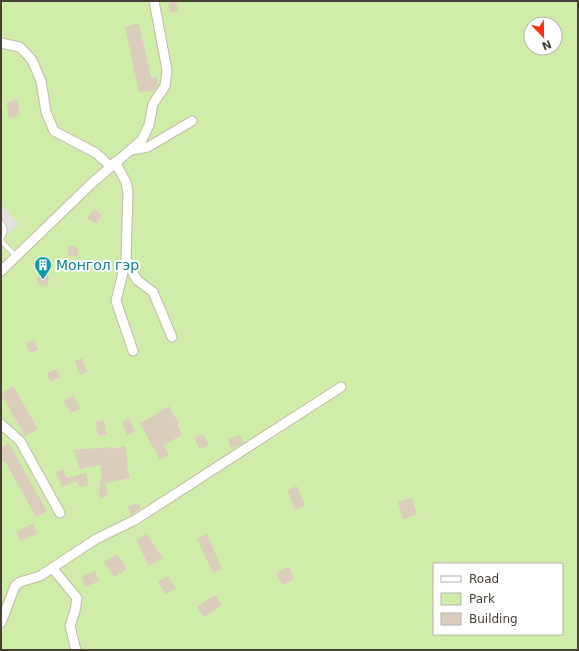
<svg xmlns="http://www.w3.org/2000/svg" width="579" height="651" viewBox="0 0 579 651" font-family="'DejaVu Sans',sans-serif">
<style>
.green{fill:#d0eca9;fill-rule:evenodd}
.parking{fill:#e4e1dd}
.building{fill:#dacdbc}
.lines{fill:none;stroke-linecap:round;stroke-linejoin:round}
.lane-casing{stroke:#c3b9a9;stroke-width:6}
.street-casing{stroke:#c3b9a9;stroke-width:11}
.lane{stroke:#fff;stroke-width:4.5}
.street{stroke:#fff;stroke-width:9}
.labels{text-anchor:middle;stroke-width:4;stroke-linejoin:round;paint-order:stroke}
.culture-label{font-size:14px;fill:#0d838f;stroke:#fff;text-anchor:start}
</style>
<rect width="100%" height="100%" fill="#f4efe4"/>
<path class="green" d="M 1,1 L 578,1 L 578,650 L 1,650 ZM 531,24 L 555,24 L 555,48 L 531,48 ZM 434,564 L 562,564 L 562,634 L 434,634 Z"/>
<polygon class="parking" points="1,204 19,224 1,240"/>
<g class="building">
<polygon points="168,1 176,1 178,11 170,13"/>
<polygon points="139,23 151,78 157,77 158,85 155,90 139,93 125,27"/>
<polygon points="17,99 20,115 9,118 6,103"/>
<polygon points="94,209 102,215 96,224 87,218"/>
<circle cx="73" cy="251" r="5.5"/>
<circle cx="43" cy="280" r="6"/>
<polygon points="35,340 38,350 29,353 26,343"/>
<polygon points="82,358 87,372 80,375 75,361"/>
<polygon points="57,369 61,377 50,382 47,373"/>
<polygon points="13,386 38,429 25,436 1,394"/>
<polygon points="74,396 80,409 70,413 64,400"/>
<polygon points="169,406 179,423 177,424 182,435 163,445 169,455 160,460 140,424"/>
<polygon points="129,418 135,431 127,435 122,422"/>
<polygon points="104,420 107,434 98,436 95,422"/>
<polygon points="203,434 209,445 200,449 194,438"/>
<polygon points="240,435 243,443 231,448 228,439"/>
<polygon points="9,443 47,511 36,517 5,461 1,463 1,447"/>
<polygon points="125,446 128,461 126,461 130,478 105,483 108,494 100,500 99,492 102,474 103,478 100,465 80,469 74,450 109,447 109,449"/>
<polygon points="63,469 66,478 86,473 89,485 79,487 77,481 62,487 56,472"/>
<polygon points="297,486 305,505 295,510 287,490"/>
<polygon points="412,498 417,515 403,519 398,502"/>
<polygon points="139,503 141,509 131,515 128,506"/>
<polygon points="33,523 37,534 20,541 16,532"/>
<polygon points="147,534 163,558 149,566 136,540"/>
<polygon points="207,534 222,569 213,573 197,539"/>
<polygon points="117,554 127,569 114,577 104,562"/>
<polygon points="289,567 294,579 282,585 276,573"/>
<polygon points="95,571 99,581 85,587 81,577"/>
<polygon points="168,576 176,588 166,594 158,582"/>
<polygon points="215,595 222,605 204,617 197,607"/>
</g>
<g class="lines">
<defs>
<g id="lane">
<polyline points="1,222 5,230 1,240"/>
<polyline points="1,241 16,256"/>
</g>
<g id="street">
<polyline points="1,43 20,47 32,60 41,81 46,112 54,131 96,153 110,166"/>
<polyline points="131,150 148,147 192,121"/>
<polyline points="115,162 126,182 128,192 126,260 116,301 133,351"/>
<polyline points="126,260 137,280 153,292 172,337"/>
<polyline points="1,271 92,183 142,140 149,125 153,104 165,86 167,70 154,1"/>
<polyline points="1,424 20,441 60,513"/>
<polyline points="53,569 77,598 75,611 70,626 76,650"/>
<polyline points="1,623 15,586 20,582 40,576 96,539 135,520 341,387"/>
</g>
</defs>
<use href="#lane" class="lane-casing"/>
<use href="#street" class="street-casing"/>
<use href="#lane" class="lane"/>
<use href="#street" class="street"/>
</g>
<defs>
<symbol id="building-pin" viewBox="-11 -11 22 30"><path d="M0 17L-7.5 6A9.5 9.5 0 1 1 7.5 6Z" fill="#0f9aa8" stroke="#fff"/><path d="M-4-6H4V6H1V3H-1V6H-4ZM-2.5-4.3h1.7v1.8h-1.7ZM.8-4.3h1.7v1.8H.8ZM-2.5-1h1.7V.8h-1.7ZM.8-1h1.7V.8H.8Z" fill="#fff"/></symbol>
</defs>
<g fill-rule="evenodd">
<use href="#building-pin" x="33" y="255" width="20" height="27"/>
</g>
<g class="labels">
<g class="culture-label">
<text x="56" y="270">Монгол гэр</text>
</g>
</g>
<rect width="579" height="651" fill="none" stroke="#473f33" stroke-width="4"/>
<rect x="433" y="563" width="130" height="72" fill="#ffffff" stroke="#b5b2ad"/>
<rect x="441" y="576" width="20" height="6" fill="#ffffff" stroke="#b5b2ad"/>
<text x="469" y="583" font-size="12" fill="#473f33">Road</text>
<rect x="441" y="593" width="20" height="12" fill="#d0eca9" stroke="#b5b2ad"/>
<text x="469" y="603" font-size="12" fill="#473f33">Park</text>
<rect x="441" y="613" width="20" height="12" fill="#dacdbc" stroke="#b5b2ad"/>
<text x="469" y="623" font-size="12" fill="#473f33">Building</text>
<g transform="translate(543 36) rotate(158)"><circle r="19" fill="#ffffff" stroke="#b5b2ad"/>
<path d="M0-3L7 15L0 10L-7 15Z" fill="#ff2e10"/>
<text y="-6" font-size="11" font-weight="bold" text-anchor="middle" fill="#473f33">N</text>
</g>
</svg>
